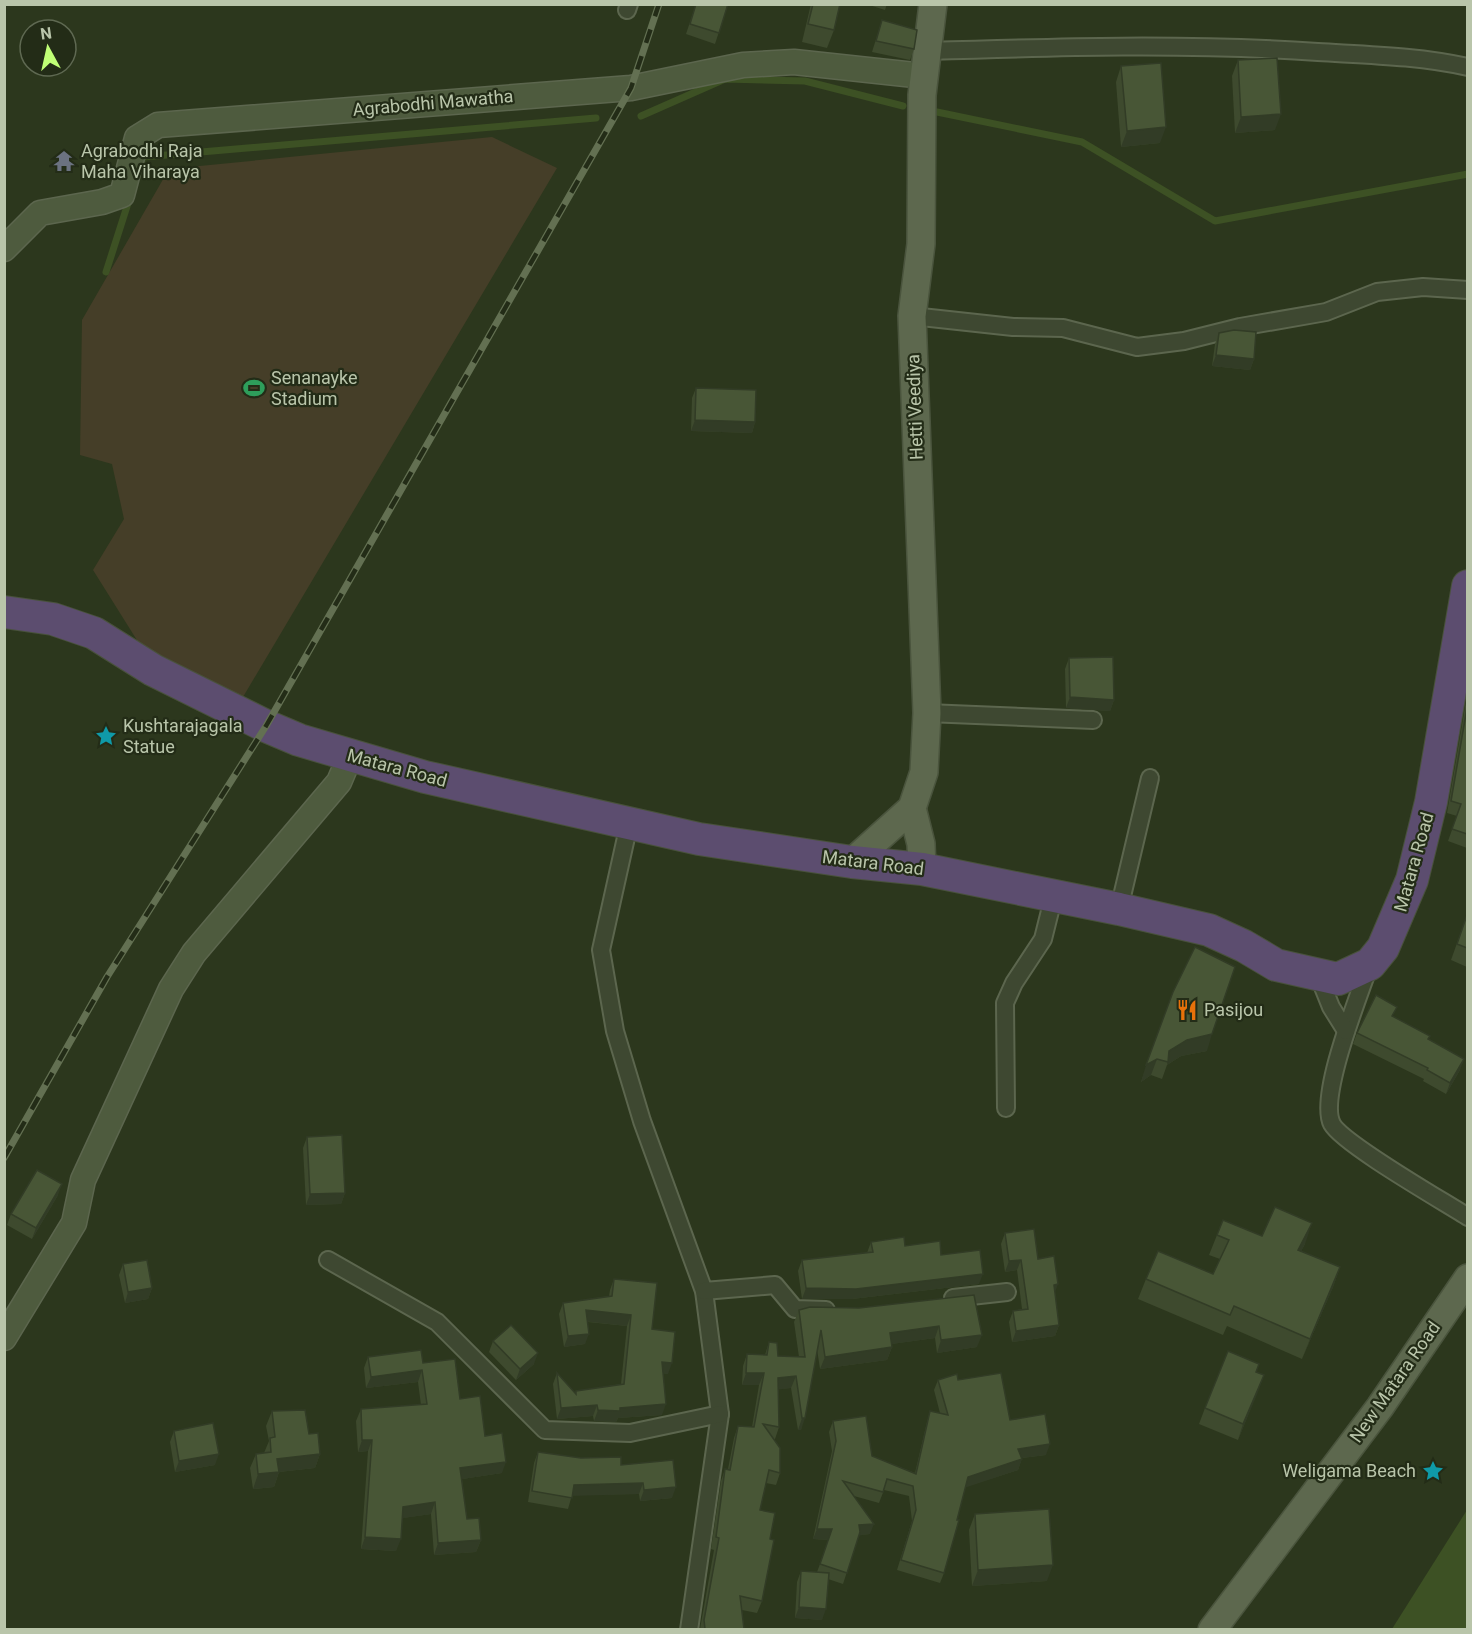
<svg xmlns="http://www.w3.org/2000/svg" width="1472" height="1634" viewBox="0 0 1472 1634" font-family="Roboto,sans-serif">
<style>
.green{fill:#453e28}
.water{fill:#3d5124}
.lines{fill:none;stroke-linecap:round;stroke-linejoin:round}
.stream{stroke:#3d5124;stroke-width:7}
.street-casing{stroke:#5c664e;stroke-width:20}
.secondary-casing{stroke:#5c664e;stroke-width:27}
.primary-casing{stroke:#4a543d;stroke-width:30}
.highway-casing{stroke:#49523c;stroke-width:34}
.street{stroke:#3e4831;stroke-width:16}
.secondary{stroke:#4e5b3e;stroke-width:24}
.primary{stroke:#5d684e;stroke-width:27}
.highway{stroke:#5c4d6f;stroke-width:32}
.rail-casing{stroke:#637052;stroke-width:7}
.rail{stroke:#232c17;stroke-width:4.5;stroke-dasharray:14;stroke-linecap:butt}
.wall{fill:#3e4a2e}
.shaded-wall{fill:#323c26}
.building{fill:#485636;stroke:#323c26;stroke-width:1.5}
.labels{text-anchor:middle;stroke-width:4.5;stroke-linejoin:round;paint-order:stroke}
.street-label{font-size:18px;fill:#b9c5aa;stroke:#232c17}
.poi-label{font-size:18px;fill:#b9c5aa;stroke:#232c17;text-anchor:start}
</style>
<rect width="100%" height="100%" fill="#2c371d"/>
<polygon class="green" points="492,137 557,168 243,697 140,645 93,570 124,519 112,464 80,455 82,320 169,169"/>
<polygon class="water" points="1467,1510 1467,1629 1392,1629"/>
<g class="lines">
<g class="stream">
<polyline points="937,112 1082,142 1215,221 1468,174"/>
<polyline points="641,116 725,79 805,81 903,106"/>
<polyline points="141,164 143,157 596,118"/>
<polyline points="106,272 130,197"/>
</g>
<defs>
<g id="street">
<polyline points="627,10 629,4"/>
<path d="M 927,51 C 1057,47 1187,43 1318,52 C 1368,55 1419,56 1468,67"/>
<polyline points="912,316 1013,327 1063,328 1137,347 1184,341 1240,327 1326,312 1377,292 1423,287 1468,290"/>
<polyline points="927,713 1093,720"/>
<polyline points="629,824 601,950 615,1031 642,1121 704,1291 720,1414 689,1630"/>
<polyline points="1119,909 1150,778"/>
<path d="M 1369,966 C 1359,996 1318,1097 1332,1124 C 1343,1144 1443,1201 1468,1217"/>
<polyline points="1319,977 1331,1007 1346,1031"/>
<polyline points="1006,1108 1005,1003 1014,983 1043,939 1054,895"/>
<polyline points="328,1260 437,1322 545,1430 630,1433 720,1414"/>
<polyline points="704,1291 775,1285 795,1309 826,1310"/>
<polyline points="953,1298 1007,1292"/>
</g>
<g id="secondary">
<polyline points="4,249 40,213 102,202 122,195 137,138 158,125 631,88 743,65 794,62 924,76"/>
<polyline points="4,1338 74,1223 83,1180 171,989 194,953 339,782 350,756"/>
</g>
<g id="primary">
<polyline points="912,808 921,844 922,869"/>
<polyline points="852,862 912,808 924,772 927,713 912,316 921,244 922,95 933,4"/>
<polyline points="1212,1630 1380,1407 1468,1278"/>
</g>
<polyline id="highway" points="4,612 53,619 94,633 153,670 266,726 299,740 425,777 699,839 852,862 922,869 1119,909 1209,930 1244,946 1276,965 1338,979 1370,964 1383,948 1412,880 1431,802 1468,586"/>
</defs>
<use href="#street" class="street-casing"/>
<use href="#secondary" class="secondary-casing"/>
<use href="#primary" class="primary-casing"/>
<use href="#highway" class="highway-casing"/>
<use href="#street" class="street"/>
<use href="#secondary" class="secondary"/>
<use href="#primary" class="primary"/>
<use href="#highway" class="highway"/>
<defs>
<polyline id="rail" points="4,1158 107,977 266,726 631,88 659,4"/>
</defs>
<use href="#rail" class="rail-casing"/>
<use href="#rail" class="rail"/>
</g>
<g class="wall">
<polygon points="696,4 728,4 715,44 686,34"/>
<polygon points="811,4 840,4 834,30 827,48 802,42"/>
<polygon points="866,4 887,4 885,10"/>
<polygon points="882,20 914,49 910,60 872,52"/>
<polygon points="1238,60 1275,130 1235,133 1232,76"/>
<polygon points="1121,66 1160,143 1121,147 1116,82"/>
<polygon points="1219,333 1254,359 1250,370 1212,366 1215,344"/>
<polygon points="696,388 755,422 752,433 691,431 692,398"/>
<polygon points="1069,658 1114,700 1110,711 1066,708 1065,669"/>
<polygon points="1467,695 1467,848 1448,841 1457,816 1447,813"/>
<polygon points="1467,915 1467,967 1451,960"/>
<polygon points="1173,992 1207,1051 1181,1056 1167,1065 1162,1079 1151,1075 1141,1082"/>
<polygon points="1393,1017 1428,1040 1460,1070 1446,1094 1423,1081 1424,1079 1353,1044 1357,1033"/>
<polygon points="307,1137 345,1193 341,1204 306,1205 303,1148"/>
<polygon points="58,1195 32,1239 7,1225 11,1214"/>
<polygon points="1005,1233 1038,1259 1055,1294 1059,1325 1055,1336 1012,1342 1009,1322 1013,1311 1022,1309 1017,1270 1005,1272 1001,1244"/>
<polygon points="1217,1235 1262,1236 1305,1244 1301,1251 1340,1267 1333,1287 1302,1359 1227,1326 1223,1335 1138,1299 1146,1279 1213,1274 1220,1259 1209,1255"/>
<polygon points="871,1242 905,1246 941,1255 979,1284 852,1299 802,1299 798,1271 802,1260 867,1253"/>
<polygon points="123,1264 152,1288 148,1299 125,1303 119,1275"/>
<polygon points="614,1279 652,1329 668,1374 663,1373 662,1415 618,1418 616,1422 594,1421 593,1416 557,1419 553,1384 557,1373 575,1393 576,1391 621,1384 627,1326 588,1322 585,1344 564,1347 559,1314 563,1303 609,1296 610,1290"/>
<polygon points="974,1295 977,1347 937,1353 935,1338 891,1344 892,1347 887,1360 820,1369 817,1349 801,1430 798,1430 791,1388 778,1389 779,1427 775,1439 773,1439 780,1473 776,1485 766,1483 760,1510 770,1539 762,1601 757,1613 742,1610 744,1629 700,1629 714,1550 711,1549 721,1481 725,1469 728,1469 734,1438 738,1426 752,1427 759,1385 742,1385 743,1366 747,1354 765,1355 769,1342 778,1356 799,1357 794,1322 799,1310 859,1308"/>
<polygon points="493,1341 534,1364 516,1380 489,1352"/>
<polygon points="368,1357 423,1363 460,1399 485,1436 502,1473 462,1479 467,1519 481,1540 476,1552 434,1555 431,1514 402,1518 396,1551 361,1549 368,1451 358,1452 356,1421 361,1409 421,1405 418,1382 366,1388 364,1368"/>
<polygon points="1256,1372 1264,1375 1238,1440 1199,1424 1205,1408"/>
<polygon points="938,1380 958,1380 1010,1420 1046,1455 1022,1458 1018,1470 965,1487 944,1573 940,1583 897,1570 912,1521 909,1496 884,1490 879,1503 854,1496 870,1534 859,1535 843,1584 828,1579 822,1620 795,1618 797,1582 801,1571 817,1572 829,1540 813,1539 832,1451 829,1432 833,1421 872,1456 915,1473 927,1422 930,1411 940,1413 934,1390"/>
<polygon points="272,1411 309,1434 320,1454 315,1468 279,1472 274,1487 253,1489 250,1468 256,1454 264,1453 269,1441 266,1426"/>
<polygon points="174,1431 215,1465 175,1472 170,1442"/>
<polygon points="538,1452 621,1465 672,1498 640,1501 639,1494 572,1495 568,1509 528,1502 534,1463"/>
<polygon points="975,1514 1047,1581 972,1586 969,1530"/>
</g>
<g class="shaded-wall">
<polygon points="1281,114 1275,130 1235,133 1241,117"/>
<polygon points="1166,127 1160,143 1121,147 1127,131"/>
<polygon points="1216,355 1254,359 1250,370 1212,366"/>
<polygon points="695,420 755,422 752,433 691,431"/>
<polygon points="1070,697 1114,700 1110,711 1066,708"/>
<polygon points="1212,1034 1207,1051 1181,1056 1167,1065 1169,1051 1187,1040"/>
<polygon points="1157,1059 1151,1075 1141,1082 1146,1065"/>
<polygon points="1464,1059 1460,1070 1446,1094 1450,1083"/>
<polygon points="62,1184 58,1195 32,1239 36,1228"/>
<polygon points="345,1193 341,1204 306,1205 310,1194"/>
<polygon points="1312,1223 1305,1244 1291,1270 1298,1250"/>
<polygon points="1021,1260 1017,1270 1005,1272 1009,1261"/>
<polygon points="1340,1267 1333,1287 1302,1359 1310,1339"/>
<polygon points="983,1274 979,1284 852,1299 802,1299 806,1288"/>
<polygon points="1058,1284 1054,1295 1054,1285"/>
<polygon points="152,1288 148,1299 125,1303 128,1292"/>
<polygon points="586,1310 631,1315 627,1326 582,1321"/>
<polygon points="1059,1325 1055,1336 1012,1342 1016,1331"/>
<polygon points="939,1326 935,1338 885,1345 890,1333"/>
<polygon points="589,1334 585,1344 564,1347 568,1336"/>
<polygon points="982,1335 977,1347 937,1353 941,1340"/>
<polygon points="892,1347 887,1360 820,1369 825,1357"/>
<polygon points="538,1353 534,1364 516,1380 520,1369"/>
<polygon points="662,1362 672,1363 668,1374 658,1373"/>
<polygon points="422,1370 418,1382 366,1388 371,1377"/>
<polygon points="746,1373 764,1373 759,1385 742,1385"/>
<polygon points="1264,1375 1258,1392 1238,1440 1243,1424"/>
<polygon points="796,1376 791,1388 774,1390 778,1378"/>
<polygon points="666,1404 662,1415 618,1418 616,1422 594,1421 598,1410"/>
<polygon points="597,1405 593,1416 557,1419 561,1408"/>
<polygon points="802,1418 805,1418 801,1430 798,1430"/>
<polygon points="362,1440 372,1440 368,1451 358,1452"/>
<polygon points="1050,1444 1046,1455 1015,1459 1018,1449"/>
<polygon points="219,1454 215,1465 175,1472 179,1461"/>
<polygon points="320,1454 315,1468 279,1472 274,1487 253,1489 258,1474 277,1459"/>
<polygon points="1022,1459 1018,1470 964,1488 968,1477"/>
<polygon points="506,1462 502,1473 456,1480 460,1468"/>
<polygon points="643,1483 639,1494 570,1496 574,1485"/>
<polygon points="676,1487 672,1498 640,1501 644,1490"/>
<polygon points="435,1502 431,1514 398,1519 403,1507"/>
<polygon points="874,1524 870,1534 855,1536 859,1525"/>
<polygon points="817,1529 832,1529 829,1540 813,1539"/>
<polygon points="365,1537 401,1539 396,1551 361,1549"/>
<polygon points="481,1540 476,1552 434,1555 438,1543"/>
<polygon points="1053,1565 1047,1581 972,1586 978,1570"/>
<polygon points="799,1607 826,1609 822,1620 795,1618"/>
</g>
<g class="building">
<polygon points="696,4 728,4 719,33 690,24"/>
<polygon points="813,4 840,4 834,30 808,24"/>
<polygon points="882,20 917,30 914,49 876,41"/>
<polygon points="1277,58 1281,114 1241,117 1238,60"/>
<polygon points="1161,63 1166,127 1127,131 1121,66"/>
<polygon points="1234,330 1256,332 1254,359 1216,355 1219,333"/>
<polygon points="696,388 756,390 755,422 695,420"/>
<polygon points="1113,657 1114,700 1070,697 1069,658"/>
<polygon points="1467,708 1467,834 1452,829 1461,804 1451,801"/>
<polygon points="1467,915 1467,948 1457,944"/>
<polygon points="1195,947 1235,967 1212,1034 1187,1040 1169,1051 1168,1062 1157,1059 1146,1065 1173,992"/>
<polygon points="1376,995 1397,1007 1392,1016 1430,1036 1428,1039 1464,1059 1450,1083 1427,1070 1428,1068 1357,1033"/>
<polygon points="342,1135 345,1193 310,1194 307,1137"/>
<polygon points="37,1170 62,1184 36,1228 11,1214"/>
<polygon points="1275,1207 1312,1223 1298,1250 1340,1267 1310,1339 1234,1306 1230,1315 1146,1279 1158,1251 1213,1274 1229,1240 1217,1235 1223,1220 1262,1236"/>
<polygon points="1034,1229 1038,1259 1054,1256 1058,1284 1054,1285 1059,1325 1016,1331 1013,1311 1028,1309 1021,1260 1009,1261 1005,1233"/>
<polygon points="904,1237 905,1246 940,1241 941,1255 980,1250 983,1274 856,1289 806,1288 802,1260 873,1252 871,1242"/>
<polygon points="147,1260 152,1288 128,1292 123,1264"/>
<polygon points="614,1279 657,1283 652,1329 675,1332 672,1363 662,1362 666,1404 620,1408 620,1411 598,1410 597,1405 561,1408 557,1373 576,1394 576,1391 624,1384 631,1315 586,1310 589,1334 568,1336 563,1303 612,1296"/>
<polygon points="974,1295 982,1335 941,1340 939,1326 890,1333 892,1347 825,1357 821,1330 805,1418 802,1418 796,1376 778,1378 779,1427 763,1424 780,1448 780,1473 769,1470 760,1510 775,1513 770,1539 774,1540 762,1601 740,1596 744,1629 705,1629 704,1620 719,1538 716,1537 725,1469 730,1470 738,1426 754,1427 764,1373 746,1373 747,1354 767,1355 769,1342 777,1343 778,1356 805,1357 799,1310 810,1307 859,1308"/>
<polygon points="511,1325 538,1353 520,1369 493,1341"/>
<polygon points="421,1350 423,1363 455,1359 460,1399 480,1396 485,1436 502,1433 506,1462 460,1468 467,1519 479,1518 481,1540 438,1543 435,1502 403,1507 401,1539 365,1537 372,1440 362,1440 361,1409 427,1404 422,1370 371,1377 368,1357"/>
<polygon points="1228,1351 1259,1364 1256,1372 1264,1375 1243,1424 1205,1408"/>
<polygon points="1001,1373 1010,1420 1045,1414 1050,1444 1018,1449 1022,1459 968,1477 957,1520 959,1520 944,1573 901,1560 916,1510 913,1486 887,1479 883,1492 843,1481 874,1524 859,1525 860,1532 847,1573 820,1564 832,1529 817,1529 836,1441 833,1421 866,1416 872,1456 916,1474 930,1411 948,1415 938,1380 957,1374 958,1380"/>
<polygon points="305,1410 309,1434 318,1433 320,1454 277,1459 279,1472 258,1474 256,1454 271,1452 270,1438 275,1437 272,1411"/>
<polygon points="213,1423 219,1454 179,1461 174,1431"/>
<polygon points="538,1452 581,1458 621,1457 621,1465 673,1460 676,1487 644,1490 643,1483 574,1485 572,1498 532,1491"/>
<polygon points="1049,1509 1053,1565 978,1570 975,1514"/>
<polygon points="801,1571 829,1573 826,1609 799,1607"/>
</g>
<defs>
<symbol id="temple-bare" viewBox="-9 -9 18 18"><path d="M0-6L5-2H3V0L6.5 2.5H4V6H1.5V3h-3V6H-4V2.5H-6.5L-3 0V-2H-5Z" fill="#6b7280" stroke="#232c17" stroke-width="2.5" paint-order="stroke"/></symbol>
<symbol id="stadium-bare" viewBox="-9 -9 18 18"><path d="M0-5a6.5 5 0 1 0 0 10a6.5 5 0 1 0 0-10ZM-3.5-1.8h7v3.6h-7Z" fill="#2e9e5b" stroke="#232c17" stroke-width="2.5" paint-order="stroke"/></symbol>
<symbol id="sight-bare" viewBox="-9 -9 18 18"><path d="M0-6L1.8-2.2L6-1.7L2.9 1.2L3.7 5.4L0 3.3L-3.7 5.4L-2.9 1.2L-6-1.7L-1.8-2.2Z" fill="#0f9aa8" stroke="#232c17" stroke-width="2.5" paint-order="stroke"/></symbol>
<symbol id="restaurant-bare" viewBox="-9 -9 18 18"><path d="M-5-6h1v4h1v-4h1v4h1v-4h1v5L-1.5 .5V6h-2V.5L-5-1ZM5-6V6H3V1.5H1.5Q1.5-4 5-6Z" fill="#e8710a" stroke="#232c17" stroke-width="2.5" paint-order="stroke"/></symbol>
</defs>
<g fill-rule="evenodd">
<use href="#temple-bare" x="49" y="146" width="30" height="30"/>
<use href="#stadium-bare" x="239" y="373" width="30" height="30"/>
<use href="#sight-bare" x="91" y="721" width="30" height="30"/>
<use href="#restaurant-bare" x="1172" y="995" width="30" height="30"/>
<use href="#sight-bare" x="1418" y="1456" width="30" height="30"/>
</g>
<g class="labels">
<g class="street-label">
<text transform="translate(433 103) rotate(-5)" y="6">Agrabodhi Mawatha</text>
<text transform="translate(915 407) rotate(-92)" y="6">Hetti Veediya</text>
<text transform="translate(397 768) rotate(15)" y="6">Matara Road</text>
<text transform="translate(1414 862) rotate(-74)" y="6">Matara Road</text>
<text transform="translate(873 863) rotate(7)" y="6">Matara Road</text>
<text transform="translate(1395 1382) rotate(-55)" y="6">New Matara Road</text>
</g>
<g class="poi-label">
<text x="81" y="157">Agrabodhi Raja<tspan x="81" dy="21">Maha Viharaya</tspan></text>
<text x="271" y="384">Senanayke<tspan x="271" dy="21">Stadium</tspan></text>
<text x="123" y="732">Kushtarajagala<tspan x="123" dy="21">Statue</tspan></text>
<text x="1204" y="1016">Pasijou</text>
<text x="1416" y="1477" text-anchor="end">Weligama Beach</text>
</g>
</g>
<rect width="1472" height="1634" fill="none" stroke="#b9c5aa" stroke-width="12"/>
<g transform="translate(48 48) rotate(352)"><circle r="28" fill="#232c17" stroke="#5f6952" stroke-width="1.5"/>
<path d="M0-4.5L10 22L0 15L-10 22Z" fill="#c0ff76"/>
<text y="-9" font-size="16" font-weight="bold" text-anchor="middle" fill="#b9c5aa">N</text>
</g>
</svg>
